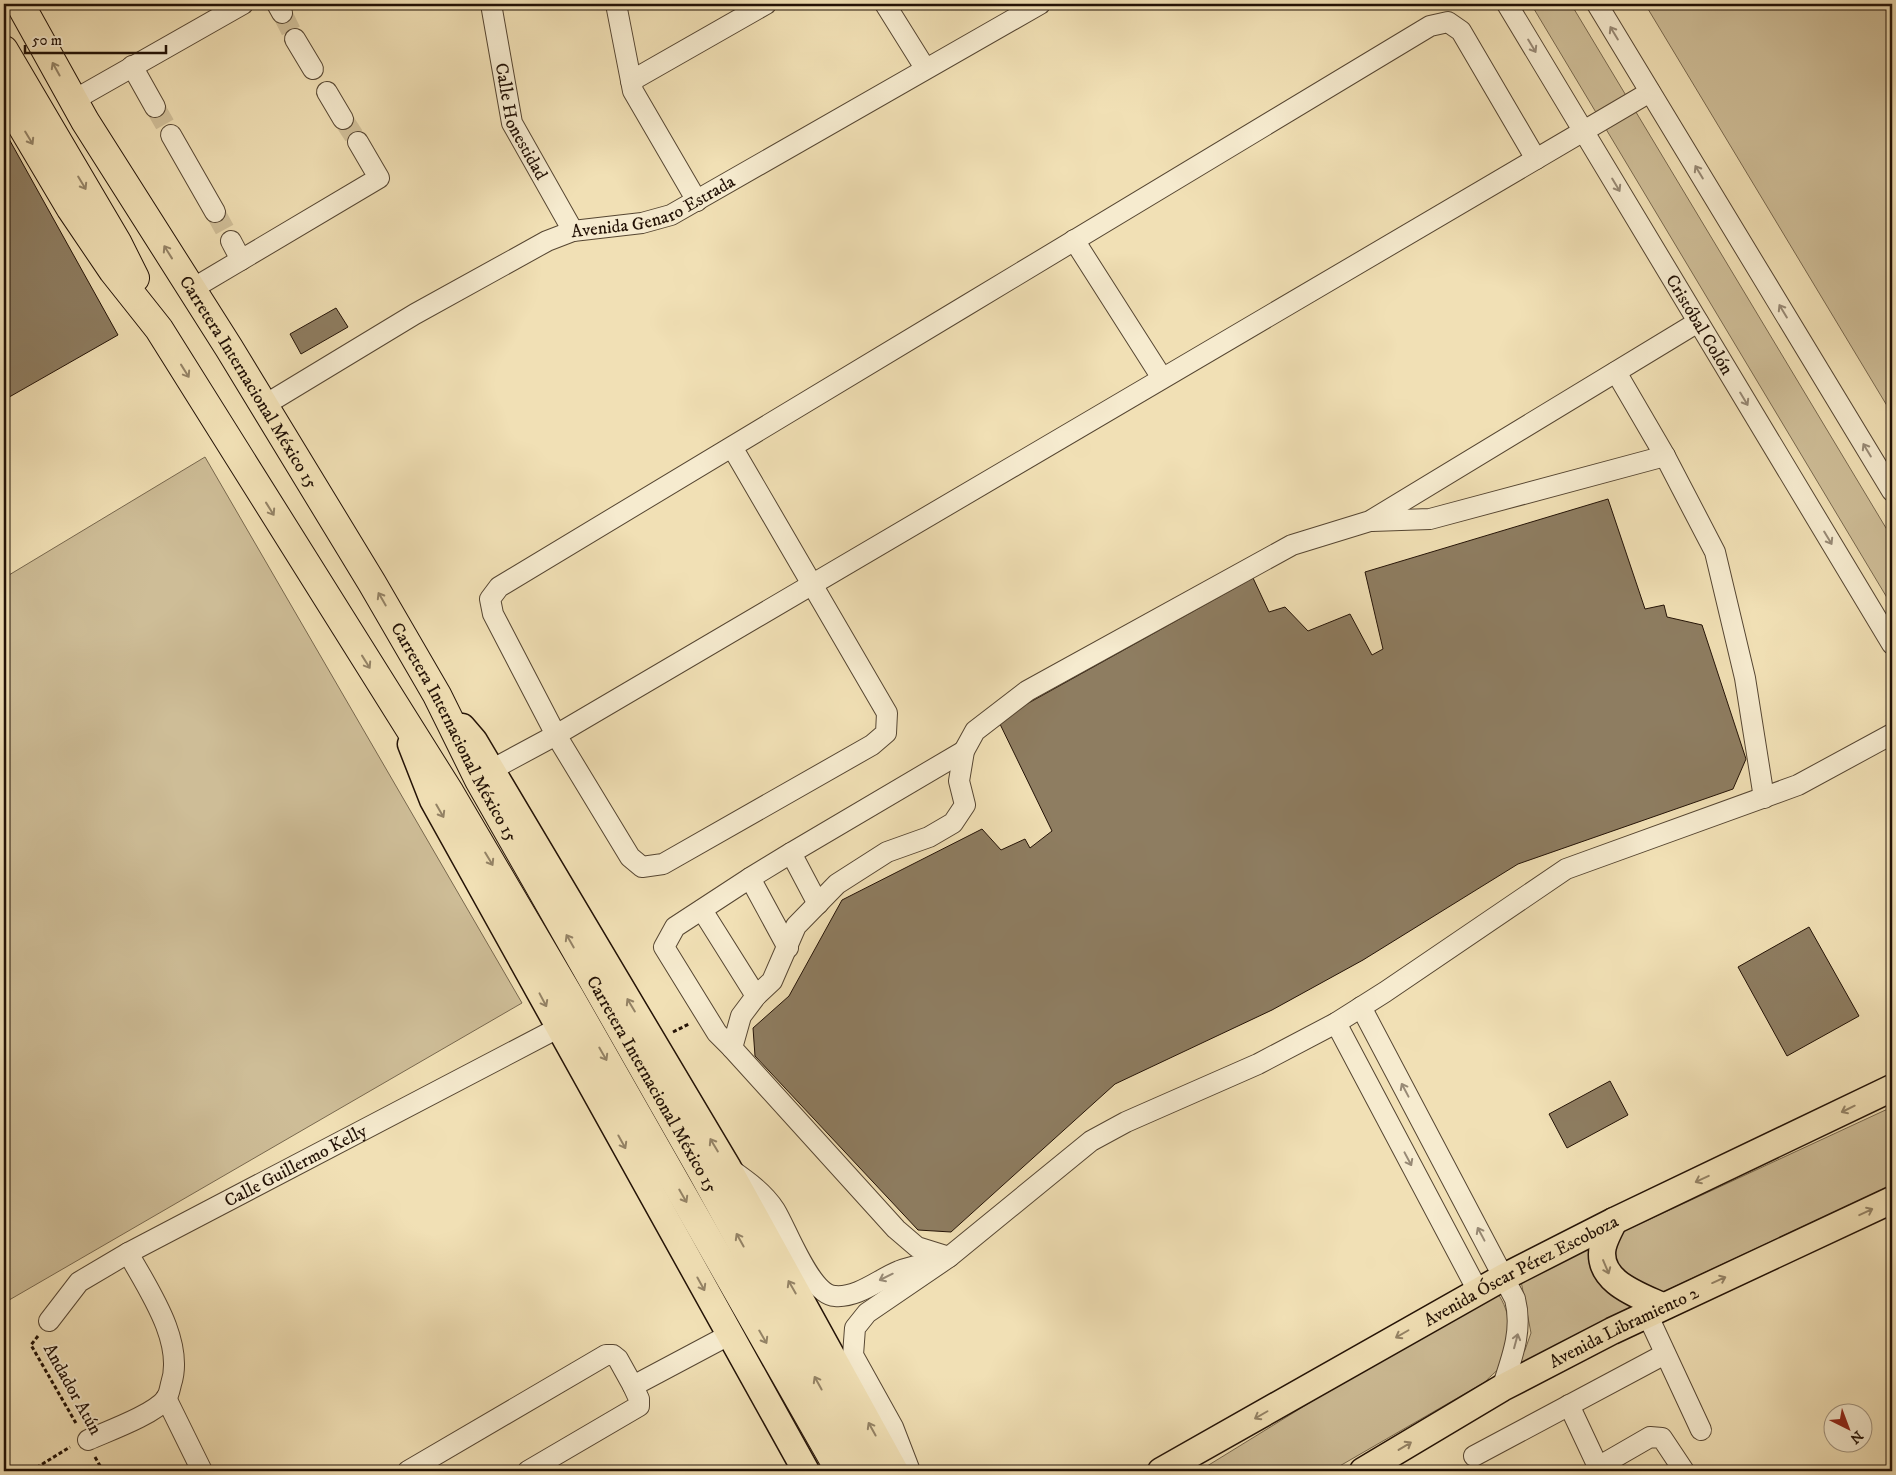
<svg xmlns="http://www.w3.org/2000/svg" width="1896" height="1475" viewBox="0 0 1896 1475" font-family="'IM FELL DW Pica',serif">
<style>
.green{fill:#cebd97;stroke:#78684e}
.building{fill:#8e7d61;stroke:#231206}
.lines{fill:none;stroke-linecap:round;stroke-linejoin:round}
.minor-tunnel{stroke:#d2c19b;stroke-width:20;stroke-dasharray:20 10;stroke-linecap:butt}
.minor-casing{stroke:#564632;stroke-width:22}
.major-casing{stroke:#231206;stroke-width:29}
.highway-casing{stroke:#231206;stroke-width:30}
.path{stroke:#231206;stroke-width:3;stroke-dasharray:4 2.5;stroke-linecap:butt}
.minor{stroke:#f6ebcf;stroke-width:20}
.major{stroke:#f1e0b5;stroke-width:26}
.highway{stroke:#f1e0b5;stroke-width:28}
.oneway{stroke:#978975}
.oneway2{stroke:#948366}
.labels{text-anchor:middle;stroke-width:4;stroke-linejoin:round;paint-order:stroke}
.street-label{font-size:18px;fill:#231206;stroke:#f6ebcf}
</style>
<rect width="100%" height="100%" fill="#f1e0b5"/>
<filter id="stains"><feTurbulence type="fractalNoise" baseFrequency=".004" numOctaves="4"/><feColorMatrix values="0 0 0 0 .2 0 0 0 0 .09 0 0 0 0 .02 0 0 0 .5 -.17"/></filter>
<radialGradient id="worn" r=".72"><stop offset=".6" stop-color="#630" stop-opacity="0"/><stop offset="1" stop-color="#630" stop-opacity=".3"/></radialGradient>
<g class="green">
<polygon points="1531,4 1571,4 1892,538 1892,606"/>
<polygon points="1645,4 1892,4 1892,414"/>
<polygon points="205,457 522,1003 4,1303 4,566 9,575"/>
<polygon points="1892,1107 1892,1185 1663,1292 1647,1292 1614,1262 1613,1245 1620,1233"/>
<polygon points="1595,1243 1636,1309 1515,1366 1525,1350 1531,1333 1521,1281"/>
<path d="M 1494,1289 C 1510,1306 1515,1340 1504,1362 C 1500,1369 1490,1376 1485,1382 L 1331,1471 L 1199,1471 Z"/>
</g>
<g class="building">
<polygon points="4,130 118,335 4,400"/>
<polygon points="336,308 348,327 301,354 290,334"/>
<polygon points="1608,499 1645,609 1664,605 1667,617 1702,625 1746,759 1733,789 1518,864 1363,960 1272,1010 1115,1084 951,1232 918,1230 755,1056 753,1028 789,996 842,900 982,829 1001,850 1025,839 1030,848 1052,831 998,720 1253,578 1269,612 1285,607 1308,631 1350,614 1372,655 1383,649 1365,572"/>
<polygon points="1809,927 1859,1016 1787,1056 1738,967"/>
<polygon points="1610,1081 1628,1115 1567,1148 1549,1114"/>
</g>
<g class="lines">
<g class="minor-tunnel">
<polyline points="282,13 295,39"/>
<polyline points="155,107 171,135"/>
<polyline points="343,119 358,142"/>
<polyline points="215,212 231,241"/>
</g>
<defs>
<g id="minor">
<polyline points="277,4 282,13"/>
<path id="s1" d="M 491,4 L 512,123 L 573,231"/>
<polyline points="616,4 633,91 697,201"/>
<polyline points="885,4 925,68"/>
<path id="s2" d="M 1507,4 L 1892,644"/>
<polyline points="1597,4 1892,491"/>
<polyline points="295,39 313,69"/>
<polyline points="132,66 155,107"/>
<polyline points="631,81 766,4"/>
<polyline points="327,92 343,119"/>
<polyline points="74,100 243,4"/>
<polyline points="171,135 215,212"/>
<polyline points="1074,240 1162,378"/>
<polyline points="231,241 241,260"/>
<polyline points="192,289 379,178 358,142"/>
<polyline points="1616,372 1665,456 1715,552 1745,678 1764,798"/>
<path id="s3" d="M 263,406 L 415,314 L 547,241 L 573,231 L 642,223 L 671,215 L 1040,4"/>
<path d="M 732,447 L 887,713 L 886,733 L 872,745 L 663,864 L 642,867 L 630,857 L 556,735 L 493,614 L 490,599 L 499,587 C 809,400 1120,213 1430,26 L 1448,22 L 1461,31 L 1536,159"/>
<polyline points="1372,521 1430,519 1665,456"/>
<polyline points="491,770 556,735 1650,92"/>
<polyline points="818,904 791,853 964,751"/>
<polyline points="702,910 756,996"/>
<polyline points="788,948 750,878 791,853"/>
<path d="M 1361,1007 L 1515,1299 C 1523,1330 1512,1358 1502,1388"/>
<polyline points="1336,1023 1478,1291"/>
<polyline points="732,1048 717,1033 664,947 675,927 750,878"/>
<path d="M 730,1169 C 747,1181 763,1192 775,1210 C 787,1229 810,1295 835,1296 C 858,1298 879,1279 899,1271 C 910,1267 921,1265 932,1262"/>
<polyline points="949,1257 917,1247 896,1229 732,1048 741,1016 756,996 772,981 796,926 837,884 887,852 929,837 953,823 965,805 959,781 964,751 975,731 1027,691 1292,545 1370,521 1698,322"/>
<polyline points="1647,1314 1701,1430"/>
<path id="s4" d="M 49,1321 L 79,1282 L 128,1253 L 558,1028"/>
<polyline points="166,1398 202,1471"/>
<polyline points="1569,1405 1600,1471"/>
<path d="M 88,1440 C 108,1431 153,1415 166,1399 C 169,1395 170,1388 171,1384 C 185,1342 148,1289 128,1253"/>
<polyline points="1474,1456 1665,1354"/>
<polyline points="1598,1467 1650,1437 1662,1438 1684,1471"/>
<polyline points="408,1471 606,1355 613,1355 618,1359 633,1386"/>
<polyline points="528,1471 639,1406 639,1399 633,1386 729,1335"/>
<polyline points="910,1471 893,1427 853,1355 855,1328 867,1313 949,1257 1091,1141 1126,1122 1258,1064 1336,1023 1385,992 1566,869 1798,785 1892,734"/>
</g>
<g id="major">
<polyline points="462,727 474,741 728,1168 895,1471"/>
<polyline points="411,744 433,800 806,1471"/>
<path d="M 1614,1221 C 1610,1229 1605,1238 1603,1246 C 1595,1281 1638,1295 1662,1306"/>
<path id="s5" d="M 1161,1471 L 1504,1277 L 1614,1221 L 1892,1088"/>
<path id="s6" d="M 1363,1471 L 1502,1388 L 1612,1331 L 1892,1200"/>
</g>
<g id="highway">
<path id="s7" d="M 20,4 L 85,121 L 229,348 L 372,583 L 437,695 L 479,780 L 703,1173 L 867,1471"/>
<polyline points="4,50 117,242 135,278"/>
<polyline points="4,96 71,209 113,271 159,329 450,793 570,997 840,1471"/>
</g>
</defs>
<use href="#minor" class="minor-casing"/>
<use href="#major" class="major-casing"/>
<use href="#highway" class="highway-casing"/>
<g class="path">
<polyline points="673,1032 689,1024"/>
<polyline points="38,1336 31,1345 77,1425"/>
<polyline points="95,1457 103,1471"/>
<polyline points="31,1471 70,1447"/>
</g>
<use href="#minor" class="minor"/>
<use href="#major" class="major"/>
<use href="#highway" class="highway"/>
</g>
<defs><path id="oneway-shaft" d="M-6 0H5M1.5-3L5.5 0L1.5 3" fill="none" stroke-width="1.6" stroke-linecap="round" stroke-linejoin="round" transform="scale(1.25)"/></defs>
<g class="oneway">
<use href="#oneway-shaft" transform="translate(1614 33) rotate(-121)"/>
<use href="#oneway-shaft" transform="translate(1532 46) rotate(59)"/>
<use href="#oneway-shaft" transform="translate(1699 172) rotate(-121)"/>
<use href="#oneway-shaft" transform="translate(1616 185) rotate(59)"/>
<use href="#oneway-shaft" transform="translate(1783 311) rotate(-121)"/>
<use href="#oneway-shaft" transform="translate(1744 399) rotate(59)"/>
<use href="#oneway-shaft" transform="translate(1867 450) rotate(-121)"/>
<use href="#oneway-shaft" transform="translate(1828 538) rotate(59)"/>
<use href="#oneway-shaft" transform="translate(1405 1090) rotate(-118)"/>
<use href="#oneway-shaft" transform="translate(1408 1159) rotate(62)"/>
<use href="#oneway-shaft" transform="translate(1481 1234) rotate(-118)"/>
<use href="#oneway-shaft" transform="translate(886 1277) rotate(154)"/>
<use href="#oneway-shaft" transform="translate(1516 1341) rotate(-75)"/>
</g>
<g class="oneway2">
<use href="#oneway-shaft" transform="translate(56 69) rotate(-119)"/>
<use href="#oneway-shaft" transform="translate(29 138) rotate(59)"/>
<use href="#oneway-shaft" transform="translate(82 183) rotate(59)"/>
<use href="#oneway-shaft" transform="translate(168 252) rotate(-122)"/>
<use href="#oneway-shaft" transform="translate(185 371) rotate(58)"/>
<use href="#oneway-shaft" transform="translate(270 509) rotate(58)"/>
<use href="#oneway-shaft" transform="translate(382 599) rotate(-120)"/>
<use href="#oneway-shaft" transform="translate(366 662) rotate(58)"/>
<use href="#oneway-shaft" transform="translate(440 811) rotate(60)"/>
<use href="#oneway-shaft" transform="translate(489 859) rotate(59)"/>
<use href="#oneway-shaft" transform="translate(570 941) rotate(-120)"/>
<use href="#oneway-shaft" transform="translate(543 1000) rotate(62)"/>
<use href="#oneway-shaft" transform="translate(631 1005) rotate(-121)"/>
<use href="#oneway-shaft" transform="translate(603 1054) rotate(60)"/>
<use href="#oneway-shaft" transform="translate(1848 1109) rotate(154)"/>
<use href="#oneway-shaft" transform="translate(622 1142) rotate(61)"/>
<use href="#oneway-shaft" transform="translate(714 1145) rotate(-121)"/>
<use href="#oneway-shaft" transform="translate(1702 1179) rotate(155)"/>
<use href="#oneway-shaft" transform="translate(683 1196) rotate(60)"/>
<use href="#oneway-shaft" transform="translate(1866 1212) rotate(-25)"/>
<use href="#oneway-shaft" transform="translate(740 1240) rotate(-119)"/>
<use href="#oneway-shaft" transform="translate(1606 1267) rotate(67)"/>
<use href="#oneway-shaft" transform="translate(1719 1280) rotate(-24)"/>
<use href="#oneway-shaft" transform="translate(701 1284) rotate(61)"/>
<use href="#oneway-shaft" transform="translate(792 1287) rotate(-120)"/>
<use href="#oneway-shaft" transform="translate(1402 1334) rotate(150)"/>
<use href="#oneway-shaft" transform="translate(763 1337) rotate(60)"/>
<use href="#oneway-shaft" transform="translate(818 1383) rotate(-119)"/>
<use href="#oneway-shaft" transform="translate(1261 1415) rotate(150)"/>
<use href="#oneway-shaft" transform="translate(872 1429) rotate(-119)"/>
<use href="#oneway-shaft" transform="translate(1405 1446) rotate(-31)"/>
</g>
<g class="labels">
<g class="street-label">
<text dy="6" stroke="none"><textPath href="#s1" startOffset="122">Calle Honestidad</textPath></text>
<text dy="6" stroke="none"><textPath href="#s3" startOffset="441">Avenida Genaro Estrada</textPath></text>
<text dy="6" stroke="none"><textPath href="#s2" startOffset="374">Cristóbal Colón</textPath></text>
<text dy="6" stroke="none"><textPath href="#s7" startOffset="442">Carretera Internacional México 15</textPath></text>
<text dy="6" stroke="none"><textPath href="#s7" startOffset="848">Carretera Internacional México 15</textPath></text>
<text dy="6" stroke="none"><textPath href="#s7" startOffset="1252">Carretera Internacional México 15</textPath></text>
<text dy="6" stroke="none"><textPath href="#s4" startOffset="295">Calle Guillermo Kelly</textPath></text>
<text dy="6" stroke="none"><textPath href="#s5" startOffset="412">Avenida Óscar Pérez Escoboza</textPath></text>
<text dy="6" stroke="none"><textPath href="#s6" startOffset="298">Avenida Libramiento 2</textPath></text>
<text transform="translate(73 1389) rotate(61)" y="6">Andador Atún</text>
</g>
</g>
<rect width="1896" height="1475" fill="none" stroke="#f1e0b5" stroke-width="20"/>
<rect x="5" y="5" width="1886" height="1465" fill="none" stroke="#231206" stroke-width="2.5"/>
<rect x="10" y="10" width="1876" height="1455" fill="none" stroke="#231206"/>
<g transform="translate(1848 1428) rotate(138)"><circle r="24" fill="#f6ebcf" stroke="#a2947f"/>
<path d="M0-4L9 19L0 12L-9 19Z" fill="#8f2418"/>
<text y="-8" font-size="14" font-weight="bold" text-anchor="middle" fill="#231206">N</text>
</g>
<path d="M25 45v8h141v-8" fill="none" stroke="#231206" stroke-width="2.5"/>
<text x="32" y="45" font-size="15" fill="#231206" stroke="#f6ebcf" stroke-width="4" paint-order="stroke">50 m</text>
<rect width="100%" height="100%" filter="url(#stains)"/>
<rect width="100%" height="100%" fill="url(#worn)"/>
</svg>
